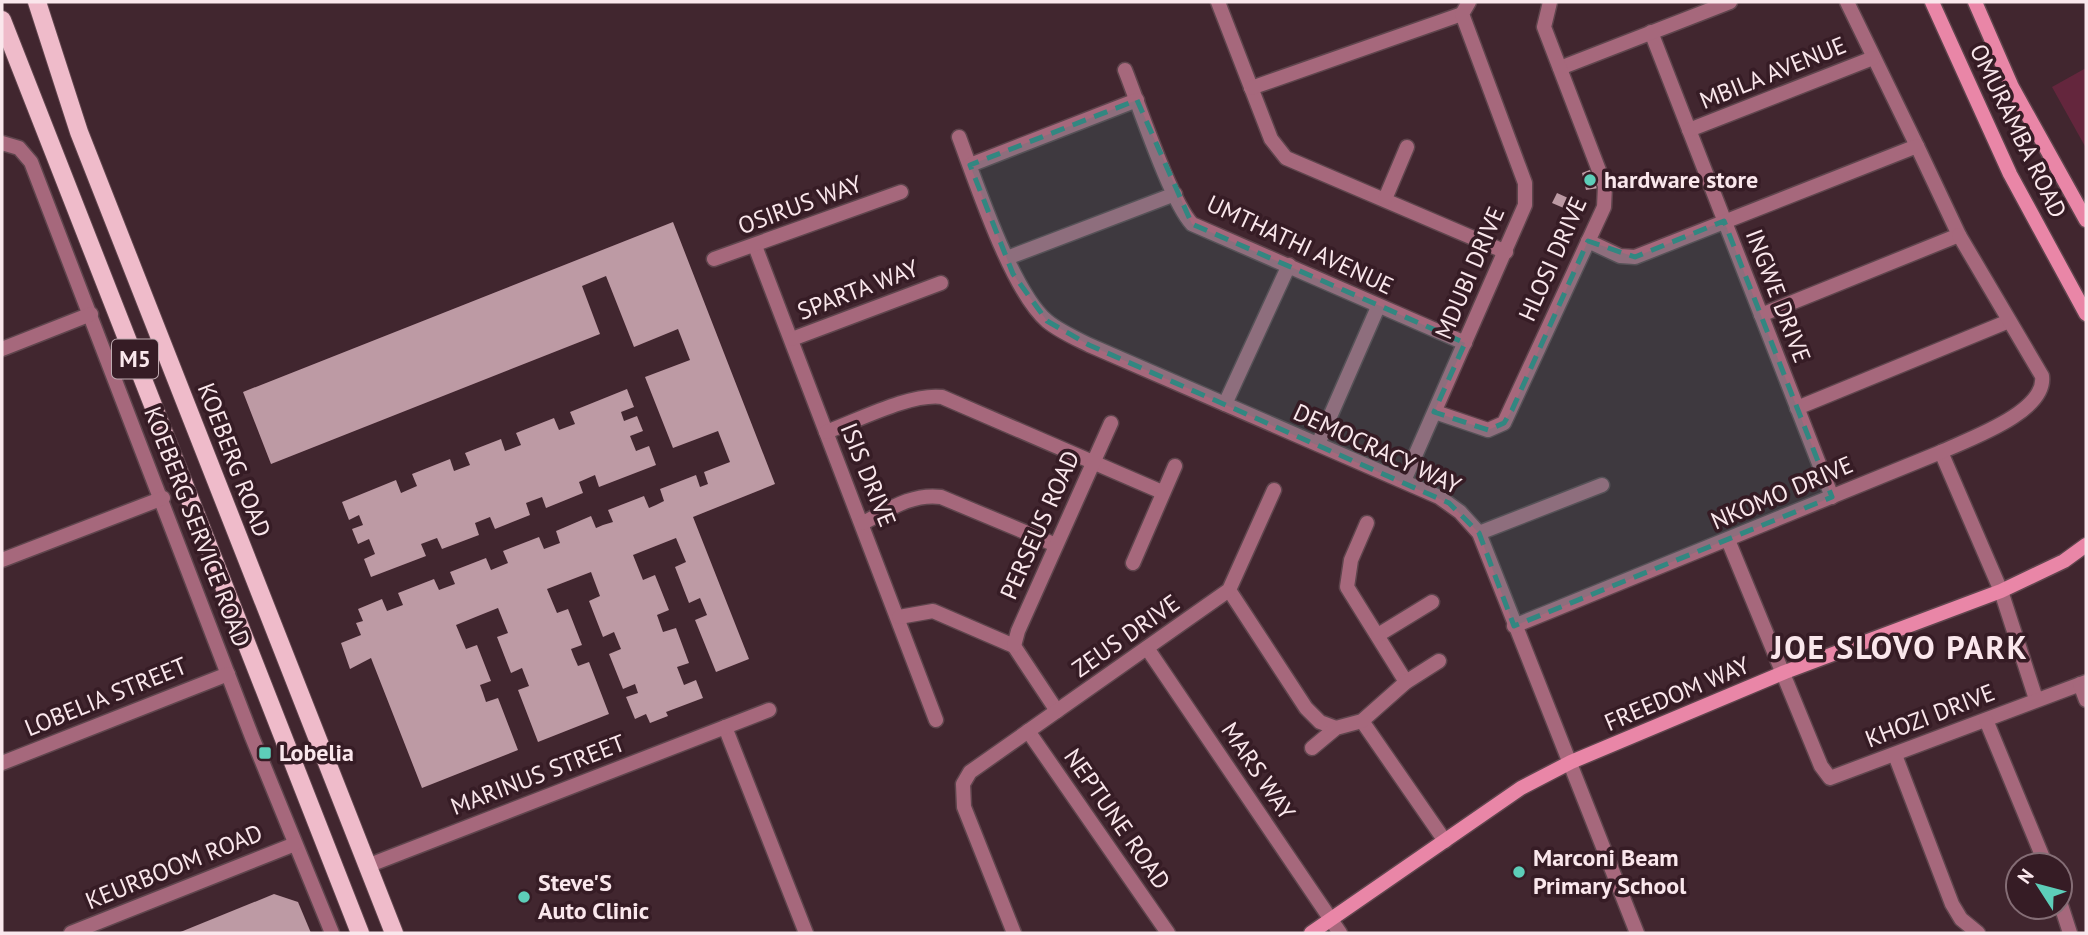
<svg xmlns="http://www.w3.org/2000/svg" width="2088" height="935" viewBox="0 0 2088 935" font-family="'PT Sans',sans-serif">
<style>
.green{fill:#64263d}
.building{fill:#bd9aa4}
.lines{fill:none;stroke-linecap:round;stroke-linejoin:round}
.street-casing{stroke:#5f454d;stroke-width:17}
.secondary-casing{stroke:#5f454d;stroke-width:17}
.primary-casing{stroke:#5f454d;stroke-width:20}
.street{stroke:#a6687c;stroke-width:14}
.secondary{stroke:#e986a7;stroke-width:14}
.primary{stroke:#efbbca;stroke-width:18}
.marked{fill:#328781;fill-opacity:0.2;stroke:#328781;stroke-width:5;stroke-dasharray:14 9;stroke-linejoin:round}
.poi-dot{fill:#5dceb9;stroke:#361c25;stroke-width:2.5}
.labels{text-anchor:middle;stroke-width:7;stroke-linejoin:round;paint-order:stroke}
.shield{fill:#361c25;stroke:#bfaab0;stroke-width:2}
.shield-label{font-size:23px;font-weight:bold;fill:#fae7ec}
.street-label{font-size:24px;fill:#fae7ec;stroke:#361c25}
.poi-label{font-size:24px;font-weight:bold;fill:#fae7ec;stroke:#361c25;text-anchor:start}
.district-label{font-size:32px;font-weight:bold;letter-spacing:2px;fill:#fae7ec;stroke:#361c25}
</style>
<rect width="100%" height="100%" fill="#41262f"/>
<polygon class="green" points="2086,68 2086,148 2052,87"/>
<g class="building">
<polygon points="1592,169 1599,188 1586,190 1582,173"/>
<polygon points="1557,193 1577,202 1573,212 1552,203"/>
<polygon points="673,222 775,484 693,517 749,659 716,672 695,620 707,615 700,598 689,603 675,567 686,562 676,538 633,555 643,580 655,575 669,610 657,615 663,632 676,628 689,663 677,667 684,685 696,680 703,698 666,712 668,716 650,723 646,714 635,719 626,697 638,693 635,684 623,689 609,654 621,649 614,632 603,637 589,601 600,596 591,572 547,589 557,613 568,609 582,645 571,649 574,657 578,666 589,662 609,714 538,742 518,690 529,686 522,668 511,673 497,637 508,633 498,608 478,616 456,625 466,649 477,645 491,681 480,685 483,693 486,702 498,698 518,750 422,788 371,658 350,669 341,643 361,635 356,623 363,621 358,609 382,599 387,611 403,605 398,593 434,579 439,590 455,584 450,572 486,558 491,570 508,563 503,551 539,537 544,549 560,543 556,531 591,516 596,528 603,525 613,522 608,510 644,496 649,508 656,505 664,501 660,489 696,475 700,487 708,484 704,472 730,462 718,431 673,448 645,377 690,360 678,329 634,347 606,276 582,286 600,334 271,464 243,392"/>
<polygon points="627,389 634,407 621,412 624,421 637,416 643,431 630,436 636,451 649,446 656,465 599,487 595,475 579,482 583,493 546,508 542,497 526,503 530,515 495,529 490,517 475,523 479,535 442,549 437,538 421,544 426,556 371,577 364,559 375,554 369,539 358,544 352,529 363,525 359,515 349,520 342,502 396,480 401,493 417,486 412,474 450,459 454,471 470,465 465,453 501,439 505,451 521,445 516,433 554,418 559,430 575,424 570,412"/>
<polygon points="274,894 298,902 311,933 178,933"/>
</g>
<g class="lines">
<defs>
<g id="street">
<polyline points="1218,2 1271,139 1286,158 1506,252"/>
<polyline points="1847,2 1917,146"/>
<polyline points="1651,32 1832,497"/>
<polyline points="1560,68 1730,2"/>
<path d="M 1125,70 C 1139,105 1170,200 1192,224 L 1465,343"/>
<polyline points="1251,88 1462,14"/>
<polyline points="1689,130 1873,58"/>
<path d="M 959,137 C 976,182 1012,292 1047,321 C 1059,331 1075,338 1089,345 L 1439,497 L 1460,512 L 1479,533 L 1637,933"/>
<polyline points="2,143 19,148 31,162 252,737 332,933"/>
<polyline points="970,165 1137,100"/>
<polyline points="1385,199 1407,147"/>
<polyline points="1588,241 1620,256 1635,257 1917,146 1959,235 1761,315"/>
<polyline points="755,246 936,720"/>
<polyline points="1007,258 1175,194"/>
<polyline points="714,259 901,192"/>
<polyline points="792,339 941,283"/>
<polyline points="2,349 91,314"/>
<polyline points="1225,404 1289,265"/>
<polyline points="1797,408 2009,321"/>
<polyline points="1435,412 1488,430 1504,423 1604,207 1605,186 1544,27 1550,2"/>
<path d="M 826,432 C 857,421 910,393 942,397 L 1162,492"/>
<polyline points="1318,444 1378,307"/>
<polyline points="1941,452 2001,591 2036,699"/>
<polyline points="1404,481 1525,205 1525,183 1462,14 1469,2"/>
<path d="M 863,523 C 888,510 912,493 941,497 L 1056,545"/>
<polyline points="1367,523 1351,560 1347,587 1406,682"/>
<polyline points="1479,533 1602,485"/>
<polyline points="1728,540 1821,766 1830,778 2086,682"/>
<polyline points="2,560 163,498"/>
<polyline points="1133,563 1175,466"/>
<polyline points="1229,590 1306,708 1320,722 1336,728"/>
<polyline points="899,617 933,611 1014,646 1057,711"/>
<path d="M 1514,626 L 1941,452 C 1969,439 2047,412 2042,376 L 1959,235"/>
<polyline points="1378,635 1432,602"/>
<polyline points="1014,646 1018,631 1111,423"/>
<polyline points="1147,648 1340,933"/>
<polyline points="2080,684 2086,700"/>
<polyline points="1986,720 2046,865"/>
<polyline points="1362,721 1445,841"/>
<polyline points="725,727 806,933"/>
<polyline points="1028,731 1168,933"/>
<polyline points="1312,748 1336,728 1362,721 1406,682 1439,661"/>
<polyline points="1895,755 1952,904 1961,919 1978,933"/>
<polyline points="2,763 228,674"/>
<polyline points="367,866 769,710"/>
<polyline points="2060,902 2070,933"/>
<polyline points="71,933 295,844"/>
<polyline points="1014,933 964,807 963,784 970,772 1229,590 1274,490"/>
</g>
<g id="secondary">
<polyline points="1932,2 2010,174 2086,314"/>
<polyline points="1975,2 2012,87 2086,220"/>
<polyline points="1311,933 1521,788 1571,762 1785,672 2001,591 2064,561 2086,545"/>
</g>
<g id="primary">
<polyline points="37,2 79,132 394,933"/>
<polyline points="2,20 360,933"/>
</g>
</defs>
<use href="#street" class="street-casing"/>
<use href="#secondary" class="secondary-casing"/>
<use href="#primary" class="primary-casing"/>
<use href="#street" class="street"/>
<use href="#secondary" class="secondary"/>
<use href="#primary" class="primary"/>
</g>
<path class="marked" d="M 1137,100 L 1192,224 L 1465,343 L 1434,412 L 1488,430 L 1504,423 L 1512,410 L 1588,241 L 1635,257 L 1724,221 L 1832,497 L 1514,626 L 1479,533 L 1449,503 L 1089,345 L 1047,321 L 1013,274 L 970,165 Z"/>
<g class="poi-dot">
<circle cx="1590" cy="180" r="7"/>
<rect x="258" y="746" width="14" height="14" rx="3.5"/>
<circle cx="1519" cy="872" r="7"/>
<circle cx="524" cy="897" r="7"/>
</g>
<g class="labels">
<rect class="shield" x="112" y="339.5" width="46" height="39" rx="5"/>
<g class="shield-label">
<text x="135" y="367">M5</text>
</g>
<g class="street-label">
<text transform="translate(1773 73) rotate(-22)" y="8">MBILA AVENUE</text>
<text transform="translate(2018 131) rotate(64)" y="8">OMURAMBA ROAD</text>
<text transform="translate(800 205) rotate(-20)" y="8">OSIRUS WAY</text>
<text transform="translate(1300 245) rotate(25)" y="8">UMTHATHI AVENUE</text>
<text transform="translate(1553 259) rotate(-66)" y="8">HLOSI DRIVE</text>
<text transform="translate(1470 273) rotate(-67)" y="8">MDUBI DRIVE</text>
<text transform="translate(858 290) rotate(-21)" y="8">SPARTA WAY</text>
<text transform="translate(1778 296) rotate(69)" y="8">INGWE DRIVE</text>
<text transform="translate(1377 449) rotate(25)" y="8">DEMOCRACY WAY</text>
<text transform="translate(234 460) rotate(69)" y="8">KOEBERG ROAD</text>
<text transform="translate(868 475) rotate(68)" y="8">ISIS DRIVE</text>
<text transform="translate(1782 493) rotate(-23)" y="8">NKOMO DRIVE</text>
<text transform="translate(1040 525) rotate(-66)" y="8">PERSEUS ROAD</text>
<text transform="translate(197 527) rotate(69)" y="8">KOEBERG SERVICE ROAD</text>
<text transform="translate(1126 636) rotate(-35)" y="8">ZEUS DRIVE</text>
<text transform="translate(1677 694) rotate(-23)" y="8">FREEDOM WAY</text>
<text transform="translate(106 697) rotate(-22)" y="8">LOBELIA STREET</text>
<text transform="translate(1930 716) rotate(-21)" y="8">KHOZI DRIVE</text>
<text transform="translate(1258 771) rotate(56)" y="8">MARS WAY</text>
<text transform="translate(538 775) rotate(-21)" y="8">MARINUS STREET</text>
<text transform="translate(1117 819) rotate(55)" y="8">NEPTUNE ROAD</text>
<text transform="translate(174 867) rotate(-22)" y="8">KEURBOOM ROAD</text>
</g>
<g class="poi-label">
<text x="1604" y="188">hardware store</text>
<text x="279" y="761">Lobelia</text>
<text x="1533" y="866">Marconi Beam<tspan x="1533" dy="28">Primary School</tspan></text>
<text x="538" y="891">Steve'S<tspan x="538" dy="28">Auto Clinic</tspan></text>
</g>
<g class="district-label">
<text x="1900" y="659">JOE SLOVO PARK</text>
</g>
</g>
<rect width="2088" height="935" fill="none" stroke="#fae7ec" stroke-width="7"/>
<g transform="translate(2039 886) rotate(306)"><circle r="33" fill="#361c25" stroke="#846d75" stroke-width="2"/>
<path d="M0-5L12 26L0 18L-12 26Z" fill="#5dceb9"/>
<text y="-10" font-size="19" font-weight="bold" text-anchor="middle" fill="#fae7ec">N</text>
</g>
</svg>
